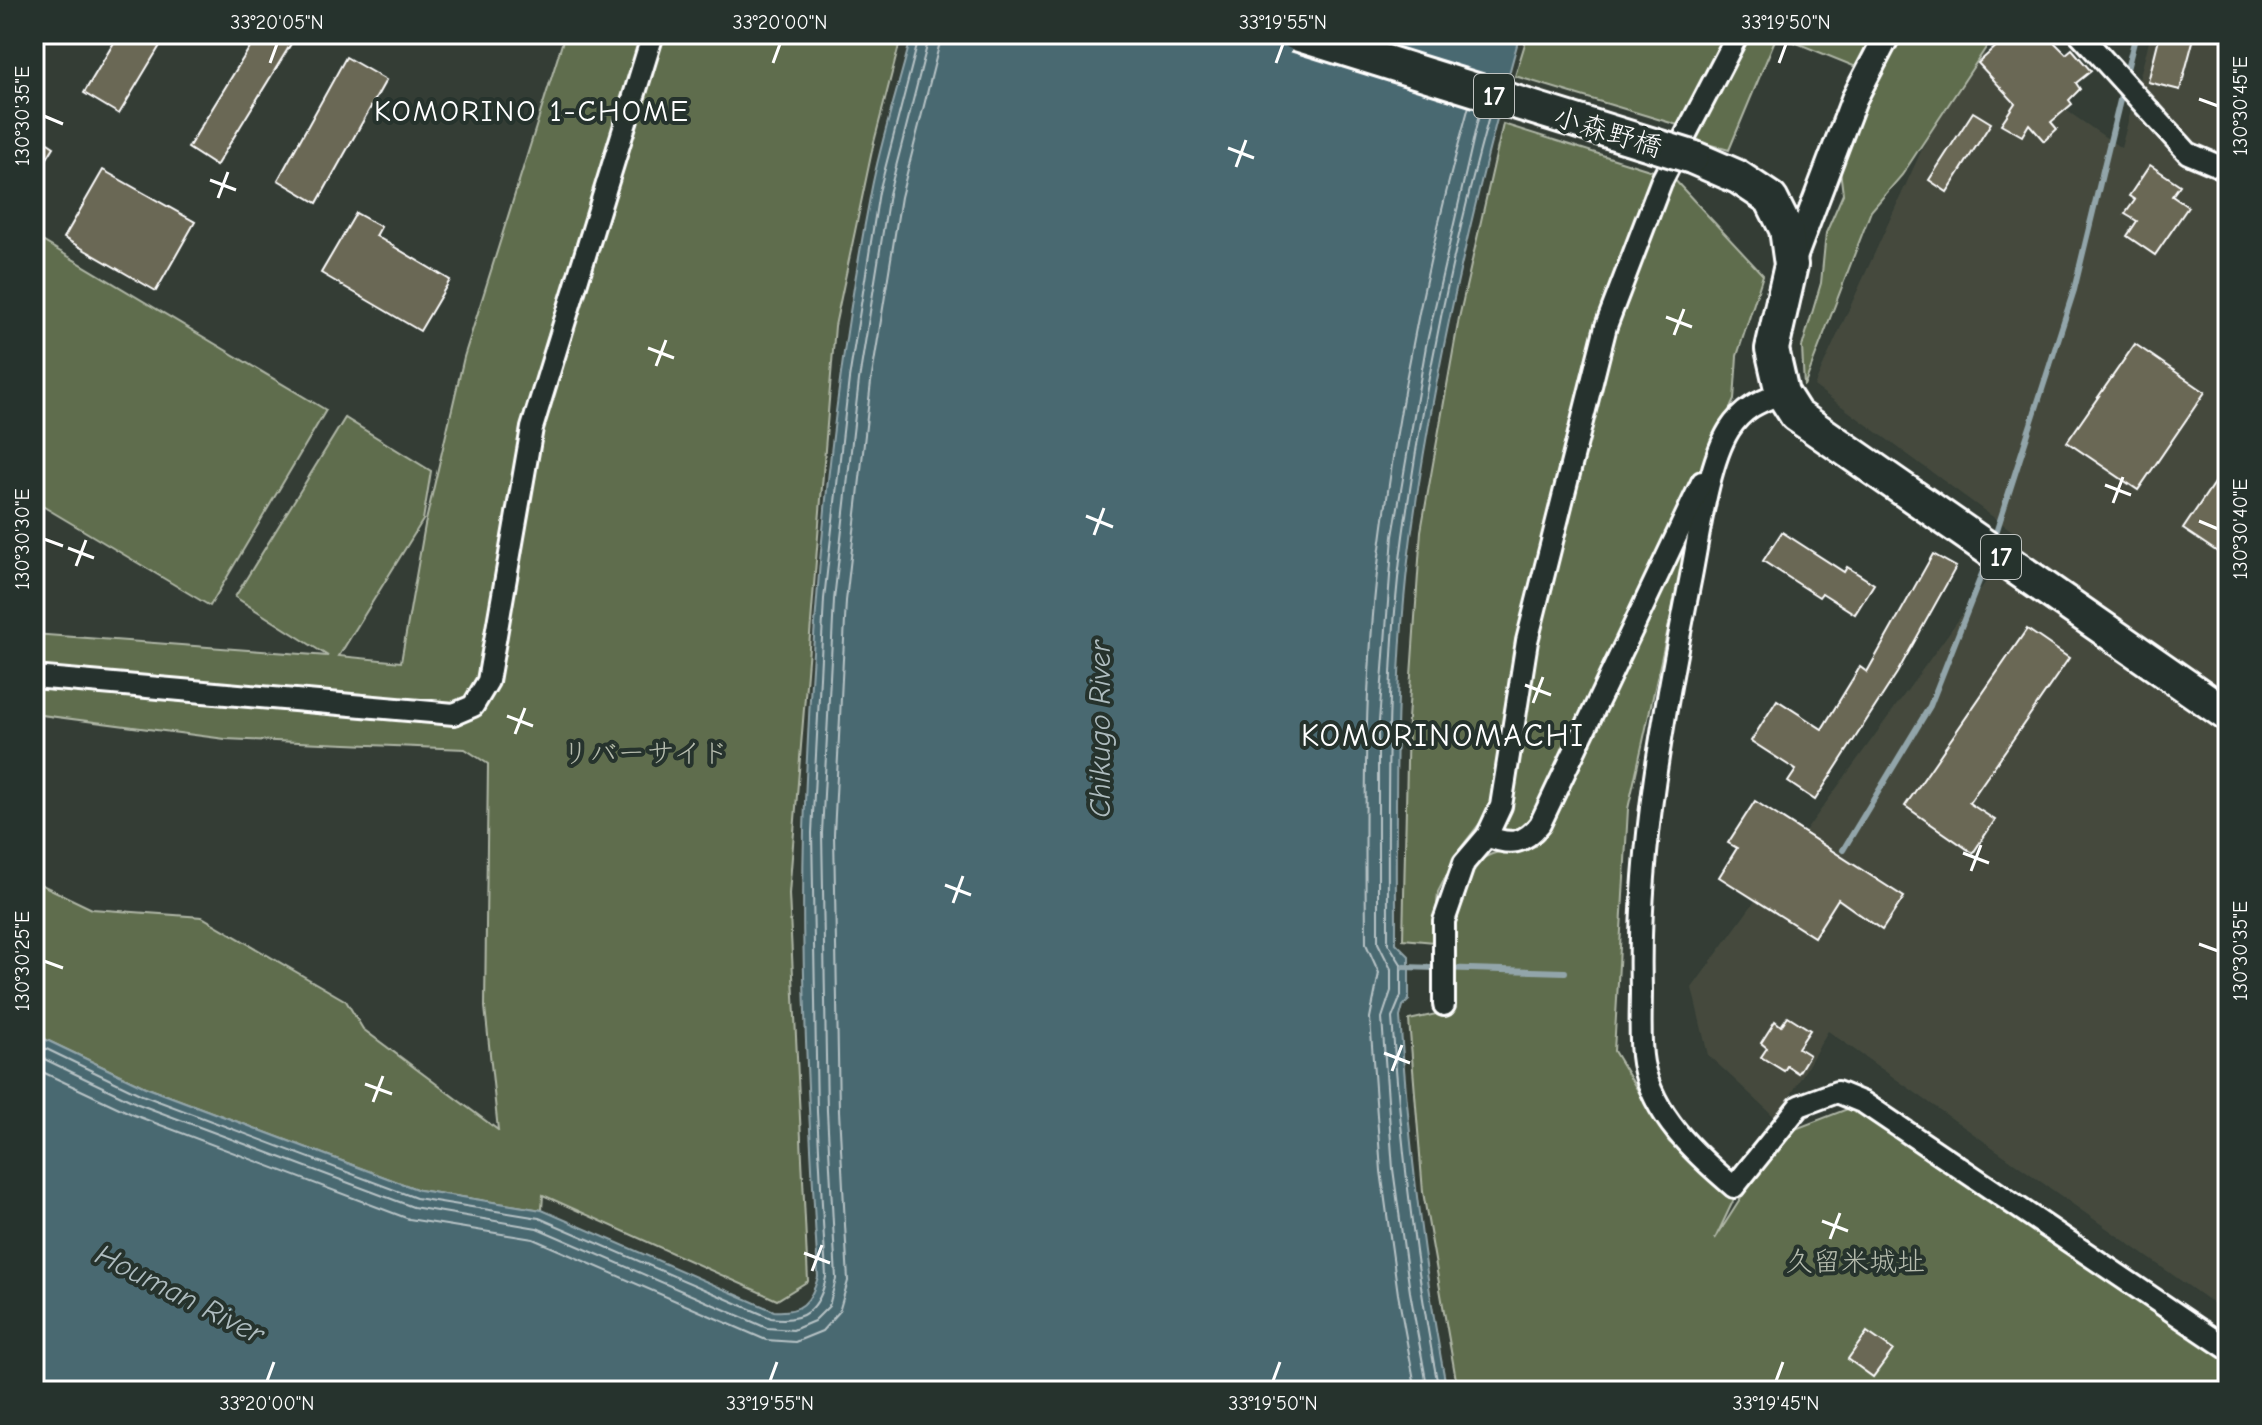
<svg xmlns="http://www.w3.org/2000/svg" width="2262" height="1425" viewBox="0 0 2262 1425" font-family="'Comic Neue','Klee One',sans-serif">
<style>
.built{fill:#444a3e}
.green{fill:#5f6d4e;stroke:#afb6a6;stroke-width:2}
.water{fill:#4a6971;stroke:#92a5aa;stroke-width:2}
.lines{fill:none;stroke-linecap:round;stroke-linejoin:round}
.shore{stroke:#b7c3c6;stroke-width:2}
.stream{stroke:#92a5aa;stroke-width:6}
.building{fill:#6b6754;stroke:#fff;stroke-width:2}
.minor-casing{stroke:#fff;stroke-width:26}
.tertiary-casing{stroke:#fff;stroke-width:30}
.primary-casing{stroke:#fff;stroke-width:38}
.minor{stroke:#26332d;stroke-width:20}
.tertiary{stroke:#26332d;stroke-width:24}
.primary{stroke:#26332d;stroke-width:32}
.primary-bridge-casing{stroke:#fff;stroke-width:38;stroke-linecap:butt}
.primary-bridge{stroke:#26332d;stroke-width:32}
.ticks{fill:none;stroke:#fff;stroke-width:3}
.labels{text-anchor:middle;stroke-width:8;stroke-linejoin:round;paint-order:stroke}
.shield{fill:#26332d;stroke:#bec2c0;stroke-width:2}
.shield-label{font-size:26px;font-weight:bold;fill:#fff}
.street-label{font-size:28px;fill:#fff;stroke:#26332d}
.park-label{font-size:28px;fill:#b7bdaf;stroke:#26332d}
.neighbourhood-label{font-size:30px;letter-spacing:2px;fill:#fff;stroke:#26332d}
.water-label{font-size:30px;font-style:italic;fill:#aebcbf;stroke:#26332d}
.quarter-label{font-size:32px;letter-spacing:2px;fill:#fff;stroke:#26332d}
.neatline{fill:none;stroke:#fff;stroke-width:3}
.ticks-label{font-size:20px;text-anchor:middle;fill:#fff}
</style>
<rect width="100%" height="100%" fill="#343d35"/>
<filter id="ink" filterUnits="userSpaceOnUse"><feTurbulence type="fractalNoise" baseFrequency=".0125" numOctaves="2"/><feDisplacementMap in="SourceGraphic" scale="16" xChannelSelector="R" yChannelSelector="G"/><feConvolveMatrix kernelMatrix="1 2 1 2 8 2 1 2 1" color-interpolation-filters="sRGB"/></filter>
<g filter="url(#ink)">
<polygon class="built" points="2151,34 2228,34 2228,1314 1828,1031 1777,1119 1708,1055 1692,988 2019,536 1814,386 1970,44 2121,148"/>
<g class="green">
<polygon points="565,34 902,34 873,146 835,326 789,894 808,1281 777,1300 543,1195 542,1210 419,1190 145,1087 34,1034 34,881 92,909 202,917 346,1001 363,1029 498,1130 485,1007 488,764 465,749 225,739 34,714 34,634 328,656 235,597 345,418 431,471 423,520 339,656 401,662 425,525 464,357"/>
<polygon points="1528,34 1729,34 1681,126 1515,76"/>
<polygon points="1745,34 1872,34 1856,67 1777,35 1729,150 1693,140"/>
<polygon points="1900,34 1995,34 1902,175 1871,211 1804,386 1802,347 1821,283 1826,233 1843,194 1839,162"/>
<polygon points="1503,124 1659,173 1601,328 1490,810 1460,849 1438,892 1434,942 1403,939 1408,719 1421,531 1459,318"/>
<polygon points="1672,177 1763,275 1737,356 1734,400 1536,816 1515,833 1497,831 1535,639 1614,324"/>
<polygon points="34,236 326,410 210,606 34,501"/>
<path d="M 1688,539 L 1628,809 L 1614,1051 L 1669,1142 L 1735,1197 L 1715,1239 L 1761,1167 L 1790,1131 L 1855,1106 L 2228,1357 L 2228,1391 L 1650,1391 L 1647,1387 L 1645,1391 L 1458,1391 L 1423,1192 L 1409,1020 L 1450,1011 C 1451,969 1443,871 1492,854 C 1506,849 1522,849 1536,846 Z"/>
</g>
<path class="water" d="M 912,34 L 1520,34 C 1474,199 1434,368 1411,537 C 1393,671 1396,808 1396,943 L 1409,956 L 1409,1000 L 1403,1006 L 1400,1017 C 1409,1143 1423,1267 1447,1391 L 34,1391 L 34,1034 L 145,1087 L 419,1190 L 542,1210 L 774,1311 C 801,1313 811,1303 818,1277 C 810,1129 800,979 804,831 C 811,617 830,402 871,192 C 881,139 899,86 912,34 Z"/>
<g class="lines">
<g class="shore">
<path d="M 34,1043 L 142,1095 L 416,1198 L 539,1218 L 771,1318 C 804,1323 820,1309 826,1277 L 817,1112 L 812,833 L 824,599 L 849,379 L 879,192 L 920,34"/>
<polyline points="34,1054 138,1104 413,1207 537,1228 767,1328 793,1330 814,1321 829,1306 836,1279 827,1111 822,833 834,600 859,380 889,194 930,34"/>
<polyline points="34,1068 134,1115 409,1219 533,1239 766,1340 795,1342 822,1331 839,1312 848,1281 839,1111 834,834 846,601 871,382 901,197 942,34"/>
<path d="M 1416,1391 L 1398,1294 L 1381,1171 L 1370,1018 L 1379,973 L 1366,944 C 1365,808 1363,669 1382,533 C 1401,390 1430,245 1469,106"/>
<polyline points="1428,1391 1410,1292 1393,1169 1382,1018 1391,991 1391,969 1378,943 1378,735 1393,536 1426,346 1480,110"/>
<path d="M 1439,1391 C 1415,1267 1401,1144 1392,1018 L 1401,996 L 1401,964 L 1388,943 C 1388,808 1385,670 1403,536 C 1423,394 1452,251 1490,113"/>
</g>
<g class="stream">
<polyline points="2125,77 2136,34"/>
<polyline points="1994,539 2074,290 2123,88"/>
<polyline points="1843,850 1930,706 1987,561"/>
<polyline points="1404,967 1565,972"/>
</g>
</g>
<g class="building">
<polygon points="119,34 167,34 119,114 84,93"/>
<polygon points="258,34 297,34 216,166 188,148"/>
<polygon points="2010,34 2046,34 2066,54 2072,49 2091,71 2076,83 2080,89 2069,100 2072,104 2051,122 2057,129 2044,141 2029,124 2022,136 2001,124 2015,103 1978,63"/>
<polygon points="2160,34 2195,34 2180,90 2148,82"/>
<polygon points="346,57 386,80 317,203 278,180"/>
<polygon points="1973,112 1991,123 1947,192 1929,180"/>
<polygon points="34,134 54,147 34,179"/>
<polygon points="2150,165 2180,185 2172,196 2188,207 2155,255 2127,236 2137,221 2125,214 2135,200 2129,196"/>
<polygon points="103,170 195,222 156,291 64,238"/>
<polygon points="356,213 381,227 376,236 450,280 420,331 321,273"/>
<polygon points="2135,344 2205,392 2138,490 2067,442"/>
<polygon points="2228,462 2228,559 2183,529"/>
<polygon points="1782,532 1844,572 1847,567 1874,584 1855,614 1822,593 1819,597 1763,561"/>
<polygon points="1933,554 1956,567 1897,673 1815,800 1788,782 1796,770 1751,741 1777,700 1822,729 1860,667 1867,672"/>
<polygon points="2027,629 2069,658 1969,803 1995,820 1973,853 1905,806"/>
<polygon points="1755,801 1904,897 1882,930 1838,899 1814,937 1719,877 1737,848 1728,843"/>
<polygon points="1788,1016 1810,1030 1798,1048 1809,1055 1798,1073 1787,1066 1784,1071 1761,1057 1767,1048 1761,1043 1775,1021 1781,1026"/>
<polygon points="1867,1332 1893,1350 1873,1377 1848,1359"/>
</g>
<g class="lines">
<defs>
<g id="minor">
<polyline points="2080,34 2188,153 2228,170"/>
<path d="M 1782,393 C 1759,402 1743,408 1729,430 C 1708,464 1699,535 1691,576 C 1664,712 1637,851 1641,990 C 1641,1013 1639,1040 1643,1063 C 1653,1116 1695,1154 1734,1187 L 1799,1106 L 1837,1092 L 1864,1103 L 2228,1349"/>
<polyline points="34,677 454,714 473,706 488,681 532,428 653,34"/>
<path d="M 1487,836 C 1510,846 1524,844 1540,824 L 1702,482"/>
<polyline points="1444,1005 1444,921 1464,863 1487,836 1501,806 1527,641 1606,326 1661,182 1738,34"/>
</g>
<polyline id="tertiary" points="1792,263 1854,99 1888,34"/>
<polyline id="primary" points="1692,157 1738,177 1771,199 1786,229 1791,265 1772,349 1782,393 1796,415 2228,715"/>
</defs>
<use href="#minor" class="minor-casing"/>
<use href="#tertiary" class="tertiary-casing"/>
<use href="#primary" class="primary-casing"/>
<use href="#minor" class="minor"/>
<use href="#tertiary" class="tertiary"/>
<use href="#primary" class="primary"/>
<defs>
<polyline id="primary-bridge" points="1296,34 1692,157"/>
</defs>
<use href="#primary-bridge" class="primary-bridge-casing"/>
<use href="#primary-bridge" class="primary-bridge"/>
</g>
</g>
<path class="ticks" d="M 270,63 L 277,44M 773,63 L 780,44M 1276,63 L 1283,44M 1779,63 L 1786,44M 2199,99 L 2218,106M 44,116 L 63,124M 1228,148 L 1254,158M 1236,167 L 1246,140M 210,180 L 236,190M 218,198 L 228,172M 1666,317 L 1692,327M 1674,335 L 1684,309M 648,348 L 674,358M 656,366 L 666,340M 2105,485 L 2131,495M 2113,503 L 2123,477M 1086,516 L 1113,527M 2199,521 L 2218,529M 1094,535 L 1104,508M 44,539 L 63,546M 68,548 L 94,558M 76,566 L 86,540M 1525,685 L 1551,695M 1533,703 L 1543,677M 507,716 L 533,726M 515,734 L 525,708M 1963,853 L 1989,863M 1971,871 L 1981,845M 945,885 L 971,895M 953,903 L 963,876M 2199,944 L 2218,951M 44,961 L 63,968M 1384,1053 L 1410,1063M 1392,1071 L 1402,1045M 365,1084 L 392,1094M 373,1102 L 383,1076M 1822,1221 L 1848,1231M 1830,1239 L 1840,1213M 804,1253 L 830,1263M 812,1271 L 822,1245M 267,1381 L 274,1362M 770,1381 L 777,1362M 1273,1381 L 1280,1362M 1776,1381 L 1783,1362"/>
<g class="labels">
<g class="shield">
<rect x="1474" y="74" width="40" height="44" rx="6"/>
<rect x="1981" y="535" width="40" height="44" rx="6"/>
</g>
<g class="shield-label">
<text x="1494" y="105">17</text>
<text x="2001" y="566">17</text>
</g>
<g class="street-label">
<text transform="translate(1608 131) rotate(17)" y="10">小森野橋</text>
</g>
<g class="park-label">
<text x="645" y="762">リバーサイド</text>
<text x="1855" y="1271">久留米城址</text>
</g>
<g class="neighbourhood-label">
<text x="532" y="121">KOMORINO 1-CHOME</text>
</g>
<g class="water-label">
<text transform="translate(1100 729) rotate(-90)" y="10">Chikugo River</text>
<text transform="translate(180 1294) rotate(27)" y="10">Houman River</text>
</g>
<g class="quarter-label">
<text x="1443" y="746">KOMORINOMACHI</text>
</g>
</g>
<rect width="2262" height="1425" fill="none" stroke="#26332d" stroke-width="88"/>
<rect x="44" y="44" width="2174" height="1337" class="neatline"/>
<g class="ticks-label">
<text x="277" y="29">33°20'05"N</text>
<text x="780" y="29">33°20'00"N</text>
<text x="1283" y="29">33°19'55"N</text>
<text x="1786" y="29">33°19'50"N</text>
<text transform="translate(2240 106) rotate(-90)" y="7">130°30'45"E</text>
<text transform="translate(22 116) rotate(-90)" y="7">130°30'35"E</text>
<text transform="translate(2240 529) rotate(-90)" y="7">130°30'40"E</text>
<text transform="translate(22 539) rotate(-90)" y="7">130°30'30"E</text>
<text transform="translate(2240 951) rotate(-90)" y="7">130°30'35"E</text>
<text transform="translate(22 961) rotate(-90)" y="7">130°30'25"E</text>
<text x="267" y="1410">33°20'00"N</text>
<text x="770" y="1410">33°19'55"N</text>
<text x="1273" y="1410">33°19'50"N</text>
<text x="1776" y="1410">33°19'45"N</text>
</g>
</svg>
